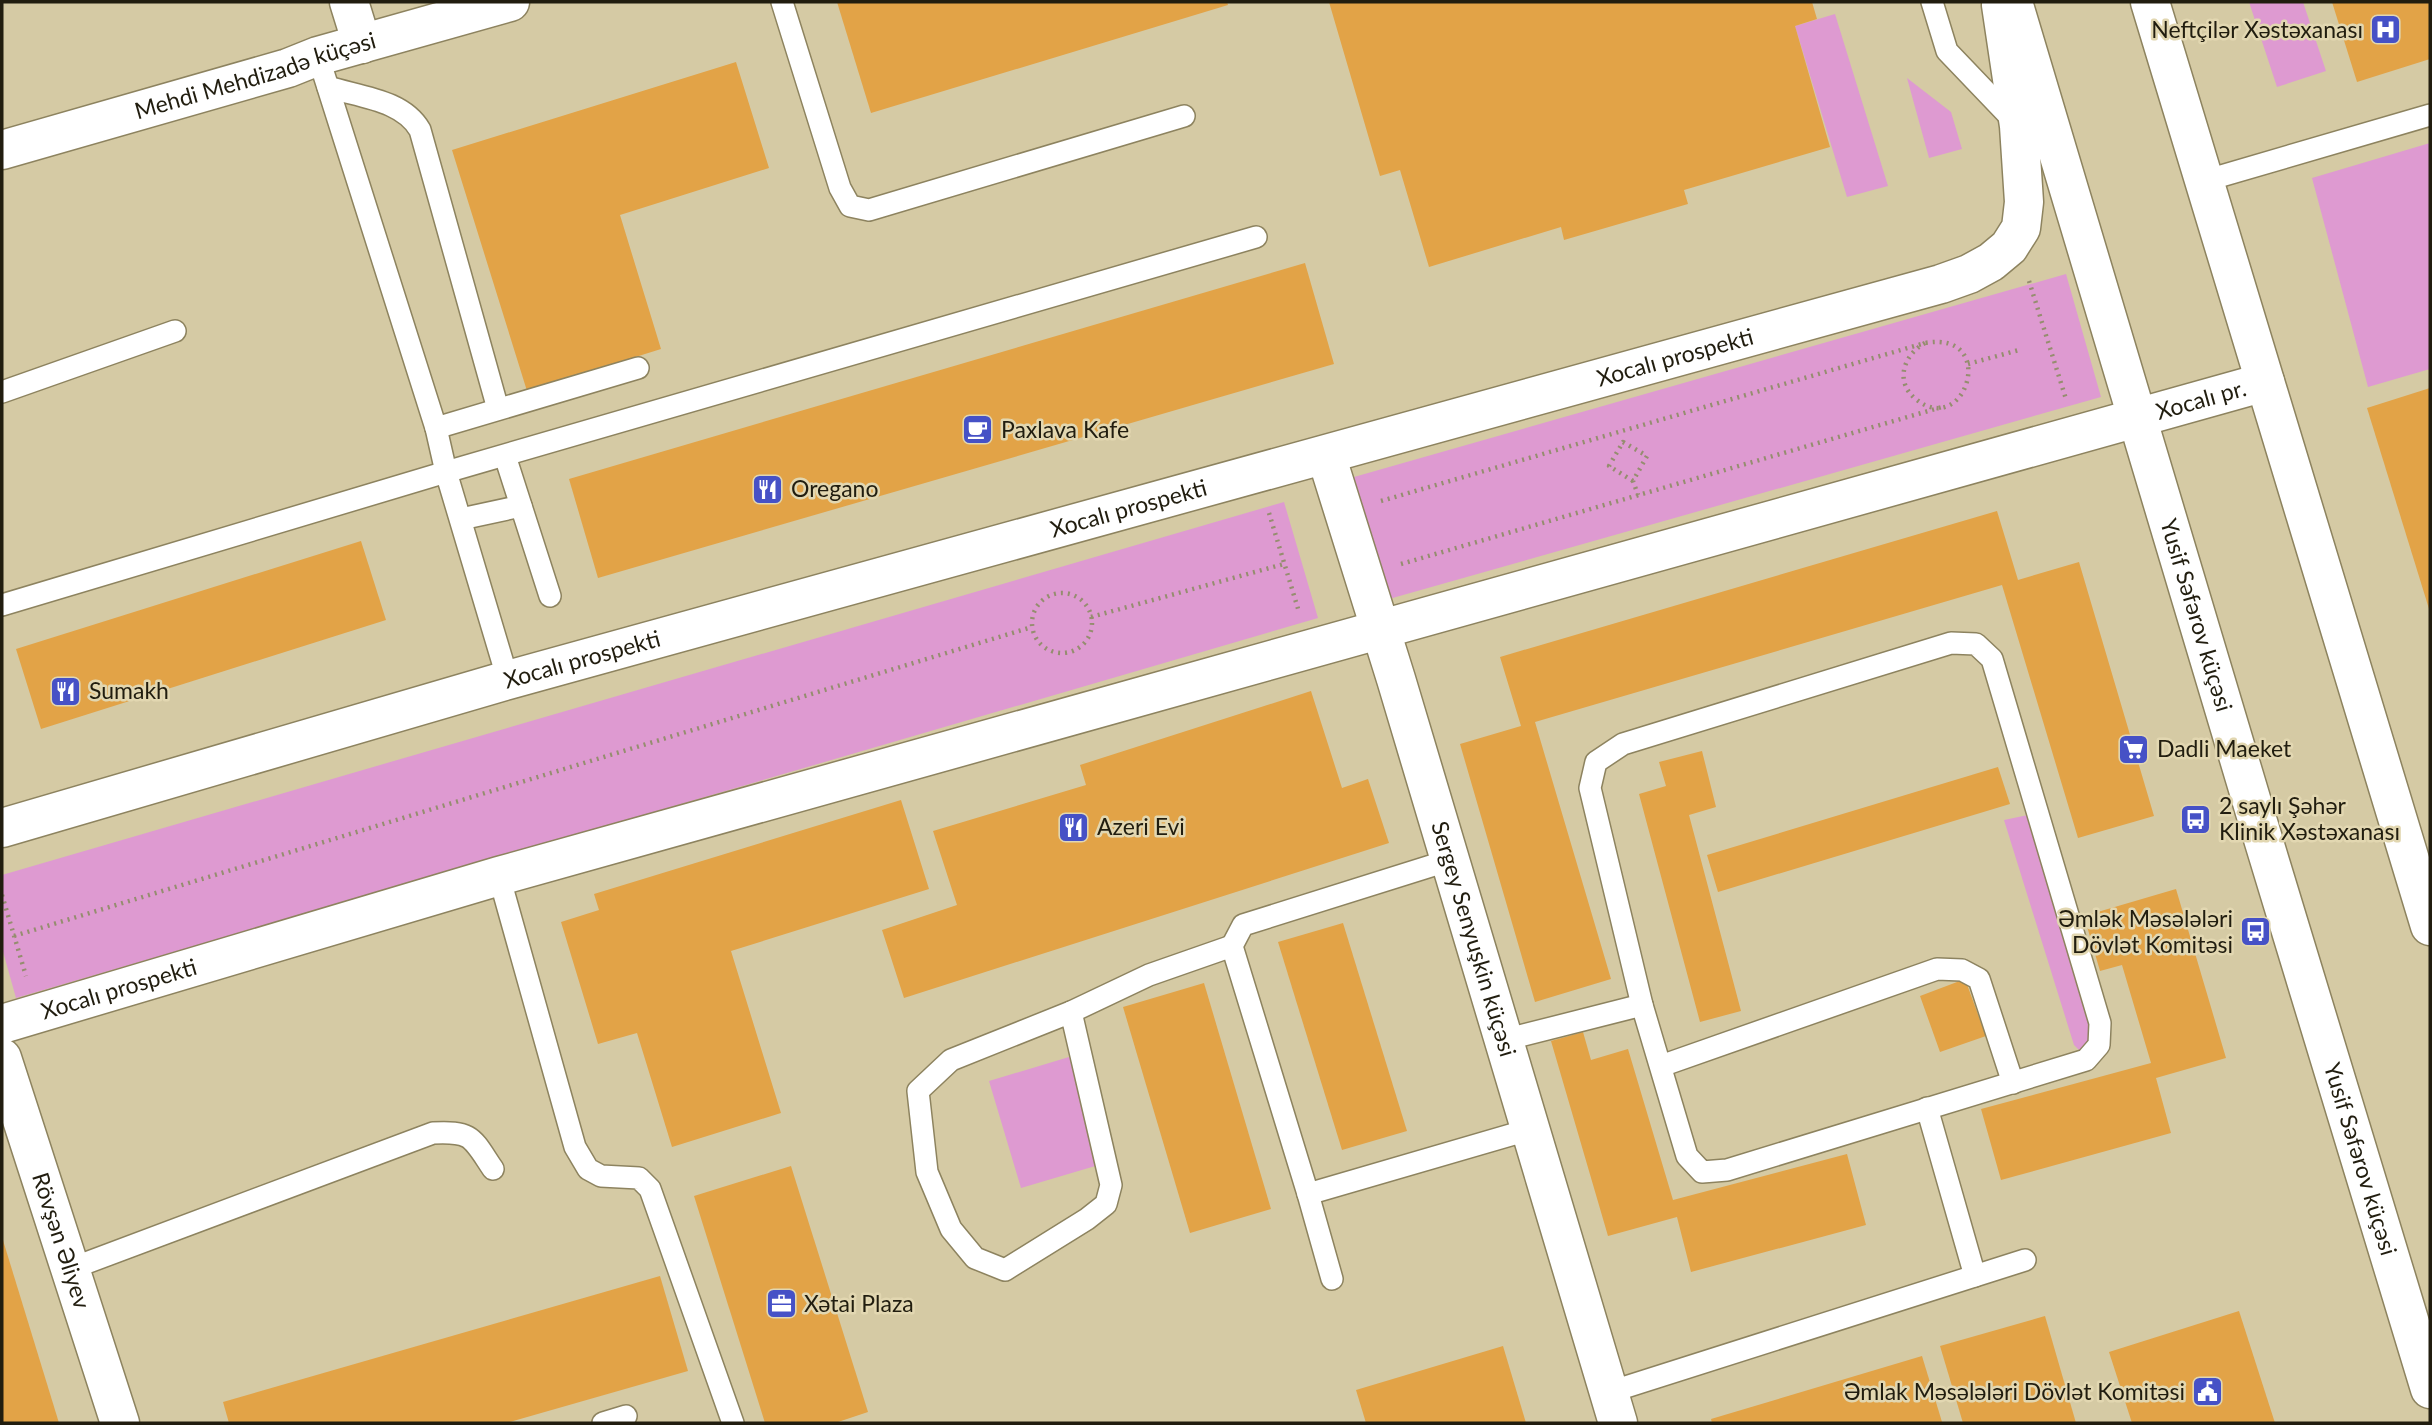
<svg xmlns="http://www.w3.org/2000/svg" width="2432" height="1425" viewBox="0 0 2432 1425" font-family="Lato,sans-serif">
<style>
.green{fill:#de9ad1}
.building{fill:#e2a347}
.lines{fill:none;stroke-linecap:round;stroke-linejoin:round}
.service-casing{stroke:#8d835f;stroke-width:24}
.minor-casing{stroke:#8d835f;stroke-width:41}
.tertiary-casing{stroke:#8d835f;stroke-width:41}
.secondary-casing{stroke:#8d835f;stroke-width:41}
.trunk-casing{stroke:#8d835f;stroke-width:41}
.path{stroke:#958d6f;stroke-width:4.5;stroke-dasharray:2 5;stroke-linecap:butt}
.service{stroke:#fff;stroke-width:21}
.minor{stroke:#fff;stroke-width:38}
.tertiary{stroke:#fff;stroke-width:38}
.secondary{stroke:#fff;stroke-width:38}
.trunk{stroke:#fff;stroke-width:38}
.labels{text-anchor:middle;stroke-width:5;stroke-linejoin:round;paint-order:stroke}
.poi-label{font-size:23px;fill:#211d0f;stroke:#e2d7b1;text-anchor:start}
.street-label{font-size:23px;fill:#211d0f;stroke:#e2d7b1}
</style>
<rect width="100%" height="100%" fill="#d5caa4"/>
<g class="green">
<polygon points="2249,2 2303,2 2326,71 2277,87"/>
<polygon points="1835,14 1888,186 1847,197 1795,26"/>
<polygon points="1907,78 1951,112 1962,149 1929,158"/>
<polygon points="2430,143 2430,369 2368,387 2312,178"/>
<polygon points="2066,274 2101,397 1389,599 1354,477"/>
<polygon points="1284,502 1318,618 16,998 2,948 2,875"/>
<polygon points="2028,815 2093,1027 2090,1041 2081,1052 2074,1045 2004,820"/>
<polygon points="1069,1057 1102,1164 1021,1188 989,1081"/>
</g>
<g class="building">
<polygon points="837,2 1227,2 1228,5 871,113"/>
<polygon points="1329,2 1812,2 1817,19 1795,26 1830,147 1684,190 1688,204 1564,240 1561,227 1429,267 1400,170 1380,176"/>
<polygon points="2332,2 2430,2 2430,59 2357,82"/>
<polygon points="736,62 769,168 620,215 661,349 527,391 452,150"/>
<polygon points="1305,263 1334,364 598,578 569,479"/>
<polygon points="2430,388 2430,612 2367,408"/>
<polygon points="1997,511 2018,580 2079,562 2154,816 2078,838 2002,585 1535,722 1611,979 1535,1002 1460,744 1521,726 1500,657"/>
<polygon points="361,541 386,620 41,729 16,649"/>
<polygon points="1311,691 1342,788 1368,779 1389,843 904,998 882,930 957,905 933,831 1086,785 1080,765"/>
<polygon points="1702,751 1716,807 1689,815 1741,1011 1700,1022 1639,794 1666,786 1659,762"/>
<polygon points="1998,767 2010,804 1718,892 1707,855"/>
<polygon points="901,800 929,889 731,951 781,1113 672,1147 637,1033 598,1044 561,922 599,910 594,894"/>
<polygon points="2176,889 2226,1058 2156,1078 2171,1133 2001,1180 1981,1109 2151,1063 2122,965 2100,971 2084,916"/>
<polygon points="1343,923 1407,1131 1342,1150 1278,942"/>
<polygon points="1965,979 1986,1036 1940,1052 1920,996"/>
<polygon points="1204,983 1271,1209 1190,1233 1123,1007"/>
<polygon points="1583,1032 1591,1060 1628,1049 1673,1200 1847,1154 1866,1225 1691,1272 1677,1217 1608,1236 1551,1041"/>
<polygon points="791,1166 868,1412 835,1423 765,1423 694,1196"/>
<polygon points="2,1237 59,1423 2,1423"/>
<polygon points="660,1276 688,1371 506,1423 229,1423 223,1402"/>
<polygon points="2239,1311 2275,1423 2132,1423 2109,1352"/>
<polygon points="2045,1316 2076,1423 1963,1423 1940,1346"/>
<polygon points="1503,1346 1526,1423 1366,1423 1356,1390"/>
<polygon points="1922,1356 1942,1422 1712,1423 1711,1419"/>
</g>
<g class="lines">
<defs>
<g id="service">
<polyline points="782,2 840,188 850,206 869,210 1184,116"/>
<polyline points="1932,2 1947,51 2014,121"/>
<polyline points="318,56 436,428 446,472 508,680"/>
<path d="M 328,87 C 360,97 403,100 420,130 L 498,409"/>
<polyline points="2204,181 2430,115"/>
<polyline points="2,392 175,331"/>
<polyline points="436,428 638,368"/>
<polyline points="505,456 550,596"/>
<polyline points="461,519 521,506"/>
<polyline points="2,605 446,472 1256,237"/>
<polygon points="1951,643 1976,644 1992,659 2100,1023 2099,1045 2086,1060 1727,1170 1702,1172 1687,1156 1642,1005 1590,788 1596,762 1623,744"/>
<polyline points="499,876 575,1147 588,1169 601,1176 639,1178 650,1189 733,1423"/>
<polygon points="1071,1012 1111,1185 1106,1204 1087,1219 1005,1270 975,1258 951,1229 927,1172 918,1091 951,1060"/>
<polyline points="1071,1012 1149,975 1232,946"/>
<polyline points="1504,1040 1642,1005"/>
<polyline points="1661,1066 1937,969 1962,970 1979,979 2013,1083"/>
<polyline points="1927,1108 1975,1276"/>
<polyline points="1308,1194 1531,1129"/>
<path d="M 70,1269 L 433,1133 C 473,1131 472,1138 493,1169"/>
<polyline points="1332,1279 1308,1194 1232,946 1243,925 1450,860"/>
<polyline points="1610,1392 2025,1260"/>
<polyline points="603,1423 626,1416"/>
</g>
<g id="minor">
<path id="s1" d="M 1326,455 L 1396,679 L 1618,1423"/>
</g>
<g id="tertiary">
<polyline points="349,2 362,44"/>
<path id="s2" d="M 2,150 L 288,68 L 318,56 L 510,2"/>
<path id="s3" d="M 2,1058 L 120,1423"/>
</g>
<g id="secondary">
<path id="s4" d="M 2,828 L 508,680 L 1941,284 L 1969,274 L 1991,262 L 2009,247 L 2021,228 L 2024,202 L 2019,126 L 2001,5"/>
<path id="s5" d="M 2,1024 L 499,876 L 2265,382"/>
</g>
<g id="trunk">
<path id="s6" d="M 2013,2 L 2257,819 L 2430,1389"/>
<polyline points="2150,2 2430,926"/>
</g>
</defs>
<use href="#service" class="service-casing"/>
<use href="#minor" class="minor-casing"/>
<use href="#tertiary" class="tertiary-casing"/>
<use href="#secondary" class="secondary-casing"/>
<use href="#trunk" class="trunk-casing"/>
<g class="path">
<polyline points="2029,281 2066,399"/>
<polyline points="1968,364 2019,350"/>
<polyline points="1633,481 1609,466 1623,442 1647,456 1633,481 1638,495"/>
<path d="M 1381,501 L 1925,343 C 1999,330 1966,438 1917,400 C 1894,383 1903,355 1925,343"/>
<polyline points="1269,513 1299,612"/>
<polyline points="1401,564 1942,407"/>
<circle cx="1062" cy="623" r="30"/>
<polyline points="1091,617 1284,564"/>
<polyline points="2,895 26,976"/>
<polyline points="14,936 1032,627"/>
</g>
<use href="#service" class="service"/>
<use href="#minor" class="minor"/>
<use href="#tertiary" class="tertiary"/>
<use href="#secondary" class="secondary"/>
<use href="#trunk" class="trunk"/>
</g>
<defs>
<symbol id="hospital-square" viewBox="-11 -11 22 22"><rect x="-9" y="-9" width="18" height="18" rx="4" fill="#4651c6" stroke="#e2d7b1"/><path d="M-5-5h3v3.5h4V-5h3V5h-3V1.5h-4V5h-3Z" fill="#fff"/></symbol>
<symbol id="cafe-square" viewBox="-11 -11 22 22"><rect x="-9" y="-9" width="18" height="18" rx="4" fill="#4651c6" stroke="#e2d7b1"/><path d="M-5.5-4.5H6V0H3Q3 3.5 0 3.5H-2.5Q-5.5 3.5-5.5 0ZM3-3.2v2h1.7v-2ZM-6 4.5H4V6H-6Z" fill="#fff"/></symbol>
<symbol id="restaurant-square" viewBox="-11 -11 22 22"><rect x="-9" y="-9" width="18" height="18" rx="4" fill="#4651c6" stroke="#e2d7b1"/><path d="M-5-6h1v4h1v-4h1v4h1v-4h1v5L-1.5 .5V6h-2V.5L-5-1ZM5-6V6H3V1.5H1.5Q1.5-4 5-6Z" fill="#fff"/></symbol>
<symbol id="supermarket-square" viewBox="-11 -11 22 22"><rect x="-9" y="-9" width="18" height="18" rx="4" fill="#4651c6" stroke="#e2d7b1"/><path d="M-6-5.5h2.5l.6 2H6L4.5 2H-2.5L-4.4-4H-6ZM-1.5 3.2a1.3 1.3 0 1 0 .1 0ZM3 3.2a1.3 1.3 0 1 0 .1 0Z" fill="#fff"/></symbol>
<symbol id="bus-square" viewBox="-11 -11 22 22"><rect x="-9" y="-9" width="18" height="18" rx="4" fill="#4651c6" stroke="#e2d7b1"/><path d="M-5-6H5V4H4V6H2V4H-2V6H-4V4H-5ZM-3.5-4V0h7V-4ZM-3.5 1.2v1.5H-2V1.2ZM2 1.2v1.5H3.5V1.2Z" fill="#fff"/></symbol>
<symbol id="office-square" viewBox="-11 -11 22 22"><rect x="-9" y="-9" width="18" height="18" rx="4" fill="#4651c6" stroke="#e2d7b1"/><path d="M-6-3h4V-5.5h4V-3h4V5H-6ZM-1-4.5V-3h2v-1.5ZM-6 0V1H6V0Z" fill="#fff"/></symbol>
<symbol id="civic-square" viewBox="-11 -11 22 22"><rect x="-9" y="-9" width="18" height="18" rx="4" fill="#4651c6" stroke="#e2d7b1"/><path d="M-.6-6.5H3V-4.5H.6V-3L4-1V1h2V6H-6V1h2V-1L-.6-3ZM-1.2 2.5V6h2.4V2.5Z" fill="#fff"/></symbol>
</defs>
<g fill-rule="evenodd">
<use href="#hospital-square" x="2368" y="12" width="35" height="35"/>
<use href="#cafe-square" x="960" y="412" width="35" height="35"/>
<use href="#restaurant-square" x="750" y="472" width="35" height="35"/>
<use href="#restaurant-square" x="48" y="674" width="35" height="35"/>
<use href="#supermarket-square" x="2116" y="732" width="35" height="35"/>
<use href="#bus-square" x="2178" y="802" width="35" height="35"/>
<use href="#restaurant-square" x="1056" y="810" width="35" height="35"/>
<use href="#bus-square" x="2238" y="914" width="35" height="35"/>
<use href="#office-square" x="764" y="1286" width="35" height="35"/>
<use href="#civic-square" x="2190" y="1374" width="35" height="35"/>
</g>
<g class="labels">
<g class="poi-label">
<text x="2363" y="38" text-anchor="end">Neftçilər Xəstəxanası</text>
<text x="1001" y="438">Paxlava Kafe</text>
<text x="791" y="497">Oregano</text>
<text x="89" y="699">Sumakh</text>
<text x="2157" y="757">Dadli Maeket</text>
<text x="2219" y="814">2 saylı Şəhər<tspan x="2219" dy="26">Klinik Xəstəxanası</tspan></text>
<text x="1097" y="835">Azeri Evi</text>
<text x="2233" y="927" text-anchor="end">Əmlək Məsələləri<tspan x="2233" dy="26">Dövlət Komitəsi</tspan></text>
<text x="804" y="1312">Xətai Plaza</text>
<text x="2185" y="1400" text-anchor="end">Əmlak Məsələləri Dövlət Komitəsi</text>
</g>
<g class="street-label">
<text dy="8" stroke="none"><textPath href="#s2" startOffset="264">Mehdi Mehdizadə küçəsi</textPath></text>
<text dy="8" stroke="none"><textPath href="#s4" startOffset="1738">Xocalı prospekti</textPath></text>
<text dy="8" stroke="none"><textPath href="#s5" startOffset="2286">Xocalı pr.</textPath></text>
<text dy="8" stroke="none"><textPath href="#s4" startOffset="1171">Xocalı prospekti</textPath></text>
<text dy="8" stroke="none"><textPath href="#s6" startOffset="640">Yusif Səfərov küçəsi</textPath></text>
<text dy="8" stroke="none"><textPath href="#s4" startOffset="604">Xocalı prospekti</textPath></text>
<text dy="8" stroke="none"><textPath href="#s1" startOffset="506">Sergey Senyuşkin küçəsi</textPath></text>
<text dy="8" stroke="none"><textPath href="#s5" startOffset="122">Xocalı prospekti</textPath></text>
<text dy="8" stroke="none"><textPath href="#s6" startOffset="1208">Yusif Səfərov küçəsi</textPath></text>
<text dy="8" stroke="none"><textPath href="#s3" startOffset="192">Rövşən Əliyev</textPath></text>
</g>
</g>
<rect width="2432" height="1425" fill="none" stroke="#211d0f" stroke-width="7"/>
</svg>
